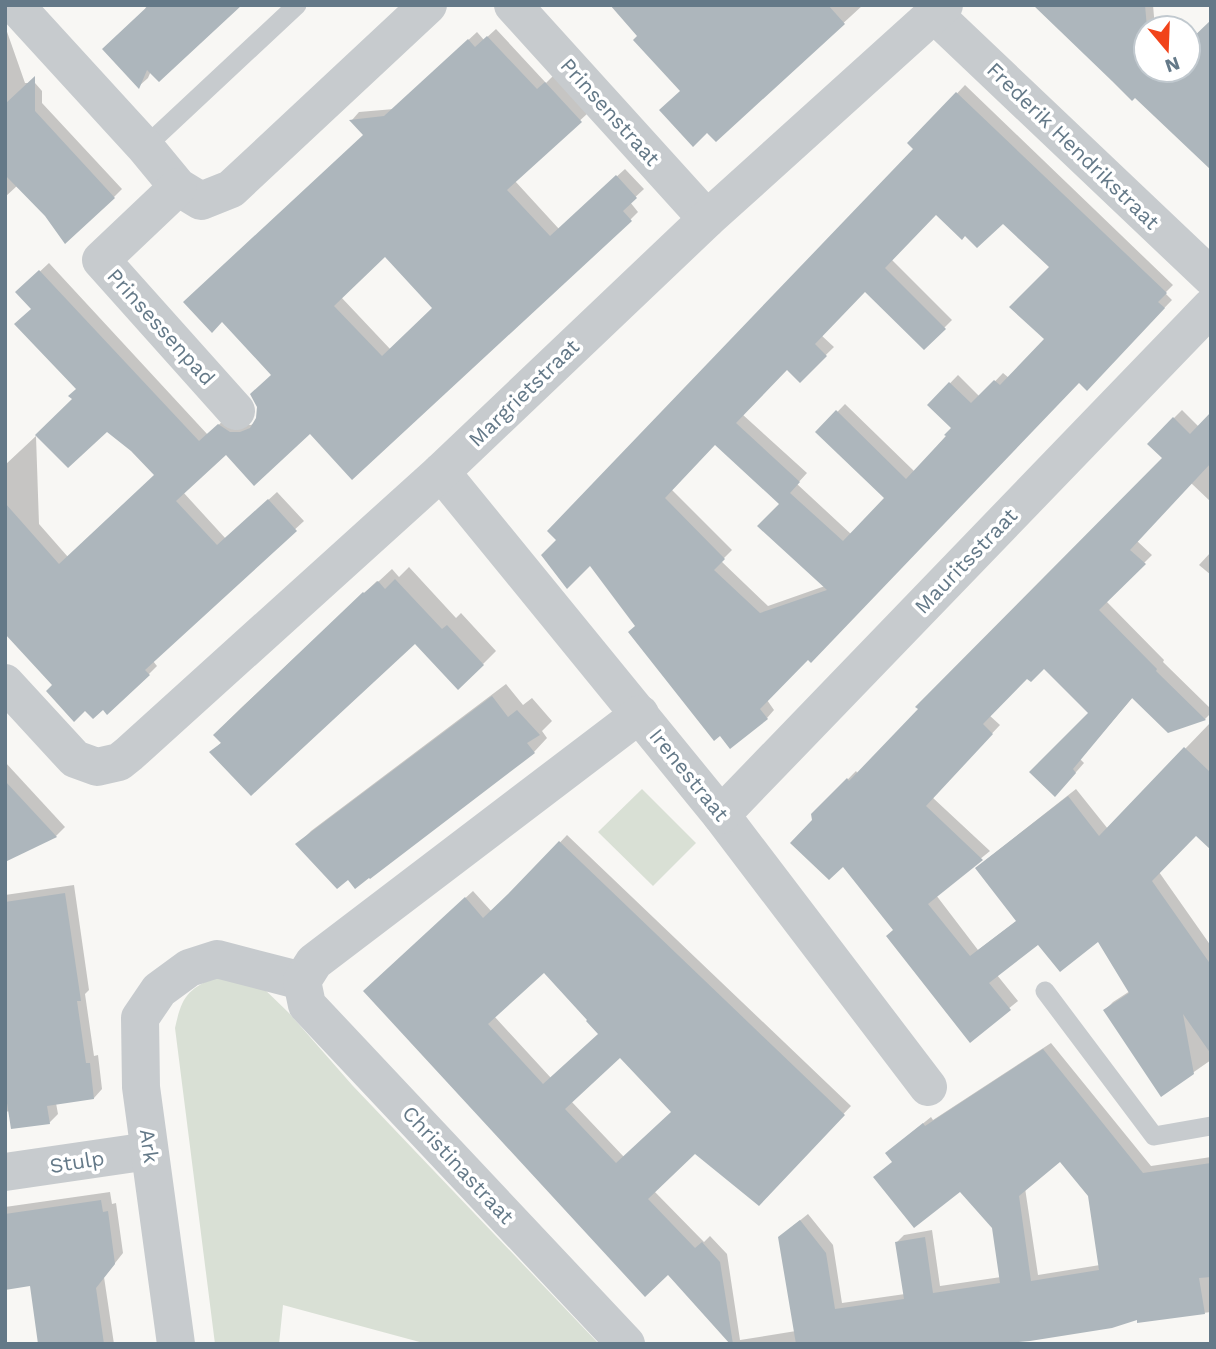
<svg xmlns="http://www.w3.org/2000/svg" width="1216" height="1349" viewBox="0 0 1216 1349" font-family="'Work Sans',sans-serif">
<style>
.green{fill:#d9e0d5}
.shadow{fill:#0003;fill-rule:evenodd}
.building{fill:#adb6bc;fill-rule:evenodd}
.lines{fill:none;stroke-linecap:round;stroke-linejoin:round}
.service{stroke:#c7cbce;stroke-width:19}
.minor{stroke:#c7cbce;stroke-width:38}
.labels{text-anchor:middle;stroke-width:7;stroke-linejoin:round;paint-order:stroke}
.street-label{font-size:21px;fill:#647988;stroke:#fff}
</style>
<rect width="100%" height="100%" fill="#f8f7f4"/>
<g class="green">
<polygon points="642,789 696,843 653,886 598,832"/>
<path d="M 217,976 L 259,984 L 289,1013 L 353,1086 L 599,1344 L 427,1344 L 283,1305 L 279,1344 L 215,1344 L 175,1028 C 182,996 187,990 217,976 Z"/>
</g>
<g class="shadow">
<polygon points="146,5 239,5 151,71 148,78 139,86"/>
<polygon points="612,5 863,5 716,140 682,90 639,36"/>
<polygon points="1063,5 1153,5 1155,28 1146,28 1146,70 1158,70 1159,74 1163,70 1188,70 1188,48 1211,168"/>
<polygon points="5,26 25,83 35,83 42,91 42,103 122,189 114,197 18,185 5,197"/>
<path d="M 496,29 L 546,83 L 554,75 L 588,113 L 515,181 L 559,229 L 625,169 L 644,189 L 630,202 L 638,212 L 630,220 L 310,431 L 226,453 L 183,492 L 226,539 L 277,492 L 304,521 L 153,661 L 157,666 L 149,674 L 103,707 L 54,685 L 5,605 L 5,465 L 36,436 L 39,524 L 68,557 L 156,475 L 132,450 L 74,399 L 78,389 L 33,308 L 18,292 L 49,263 L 208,435 L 227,417 L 238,424 L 251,425 L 256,422 L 273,375 L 366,135 L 352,120 L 359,112 L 394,109 L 477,32 L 484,40 ZM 385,254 L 435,308 L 391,350 L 341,297 Z"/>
<path d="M 965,85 L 1173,285 L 1165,293 L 1172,300 L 1094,381 L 1079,381 L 767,700 L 774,710 L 767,718 L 637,625 L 590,563 L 915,149 L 910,143 ZM 936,213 L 1003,222 L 1051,267 L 1046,339 L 1009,378 L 1003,373 L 980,397 L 958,375 L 929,405 L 953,428 L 915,472 L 845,404 L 818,432 L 886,498 L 852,535 L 797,484 L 807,473 L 742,414 L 787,367 L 800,380 L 834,347 L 821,335 L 865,290 L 924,348 L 952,320 L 891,259 ZM 715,443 L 781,504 L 825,586 L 768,606 L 721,561 L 732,550 L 671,489 Z"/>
<polygon points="1182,410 1199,427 1211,414 1211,502 1191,483 1137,541 1152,555 1106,601 1164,660 1163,662 1211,709 1211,713 1205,719 1169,731 1133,697 1080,759 1084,763 1063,787 1090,713 1044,667 1027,676 989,715 1000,725 932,797 990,851 936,895 978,950 1018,920 986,860 1076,789 1108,829 1211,722 1211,819 1159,872 1211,946 1211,1060 1161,1095 1105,1010 1113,1002 1130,991 1098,939 1039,943 997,975 1018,1001 970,1040 895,930 814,820 813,815 856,771 858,774 1164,458 1174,418"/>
<polygon points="1211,552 1211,575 1199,565"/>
<polygon points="409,567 456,618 461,613 496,651 483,664 415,641 212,752 222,742 227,722 241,708 377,581 378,582 392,569 399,577"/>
<polygon points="506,684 523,705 532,698 552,721 542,731 547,738 534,752 349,878 298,844 311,831"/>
<polygon points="5,762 65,827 56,836 5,860"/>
<path d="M 567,835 L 851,1106 L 759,1203 L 695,1152 L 654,1191 L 704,1242 L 710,1236 L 727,1254 L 740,1340 L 796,1331 L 788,1230 L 808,1214 L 833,1245 L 842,1303 L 905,1294 L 897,1242 L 904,1235 L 932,1230 L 940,1286 L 1001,1277 L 994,1227 L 960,1189 L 893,1161 L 895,1146 L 931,1117 L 933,1120 L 1051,1043 L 1151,1166 L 1211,1157 L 1211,1312 L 1139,1321 L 1138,1317 L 1012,1341 L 1008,1344 L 726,1344 L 730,1340 L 668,1273 L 373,983 L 473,891 L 492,912 L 514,891 ZM 544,970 L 600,1034 L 551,1078 L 494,1016 ZM 620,1055 L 674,1112 L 624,1157 L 571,1101 ZM 1061,1159 L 1089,1196 L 1100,1265 L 1038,1275 L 1025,1188 Z"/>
<polygon points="74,885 89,990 85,994 94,1056 98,1055 102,1089 94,1098 56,1103 58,1114 49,1123 10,1111 5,1112 5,895"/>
<polygon points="110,1192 112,1204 116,1203 123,1253 104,1277 114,1344 40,1344 32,1284 5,1288 5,1207"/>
</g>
<g class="building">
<polygon points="149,5 242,5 159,82 147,70 139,89 102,49"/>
<polygon points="610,5 828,5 845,24 716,142 707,133 693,147 659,110 680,91 633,40 637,36"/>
<polygon points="1033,5 1145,5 1147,28 1146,70 1150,70 1151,79 1160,70 1188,70 1188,42 1211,20 1211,170 1135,98 1132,101 1112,81"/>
<path d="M 487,36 L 537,89 L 545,82 L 582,122 L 507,190 L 550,236 L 616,175 L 637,198 L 623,211 L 632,221 L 352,480 L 310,434 L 254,486 L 226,455 L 176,501 L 217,545 L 268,499 L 297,531 L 145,670 L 150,675 L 107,715 L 103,710 L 93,719 L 85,711 L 74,722 L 46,691 L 52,685 L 5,634 L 5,503 L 59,564 L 154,475 L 131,451 L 107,432 L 68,468 L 35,435 L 72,399 L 68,396 L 76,389 L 14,324 L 31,309 L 15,292 L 39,270 L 199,441 L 218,424 L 230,432 L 240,432 L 250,428 L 256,418 L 257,407 L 250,394 L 271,375 L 222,322 L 212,333 L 183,302 L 363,135 L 349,120 L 384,116 L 468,39 L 475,47 ZM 385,257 L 432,308 L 382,356 L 334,306 Z"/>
<polygon points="35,76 35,111 115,198 65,244 45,216 5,175 5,104"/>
<path d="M 956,92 L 1167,293 L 1158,302 L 1165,308 L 1087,391 L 1079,383 L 811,663 L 808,660 L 760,709 L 768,719 L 730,749 L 720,736 L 714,741 L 628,632 L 635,626 L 590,566 L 567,589 L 541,555 L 556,540 L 547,531 L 913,149 L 907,143 ZM 936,215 L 962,240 L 965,236 L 977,248 L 1003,224 L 1049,267 L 1009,307 L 1044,339 L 1000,385 L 994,380 L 971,403 L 949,382 L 927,405 L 951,428 L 944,435 L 946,436 L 906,479 L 836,410 L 815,432 L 884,498 L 843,541 L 790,493 L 800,482 L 736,423 L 787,370 L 800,383 L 827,356 L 815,344 L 865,292 L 924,350 L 946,329 L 885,268 ZM 715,445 L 779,504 L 757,526 L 827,590 L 760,613 L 714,570 L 725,559 L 665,498 Z"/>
<polygon points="1211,412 1211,463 1130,550 1146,564 1099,610 1157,669 1156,671 1206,720 1168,733 1132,698 1073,769 1076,773 1055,797 1029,772 1088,713 1044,669 1031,682 1027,679 983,724 993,734 926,806 983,860 928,904 970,956 1016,921 975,868 1068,796 1099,836 1184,747 1211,773 1211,850 1196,836 1152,881 1211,965 1211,1054 1183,1014 1194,1074 1161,1097 1103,1010 1129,993 1098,942 1060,972 1038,945 989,983 1011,1010 970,1043 886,936 893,930 843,867 829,880 790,843 812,820 811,814 847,778 849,781 918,709 915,707 1162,458 1147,444 1173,417 1190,434"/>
<polygon points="395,579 442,629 447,625 484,665 458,690 415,644 251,796 209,752 221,743 213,735 363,592 364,593 378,581 385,589"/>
<polygon points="492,696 508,717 517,710 540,735 527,743 535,753 370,879 369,878 355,889 348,880 337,889 295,844"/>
<polygon points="5,781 57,837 5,862"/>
<path d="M 559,841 L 845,1115 L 759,1206 L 695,1154 L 648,1199 L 695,1248 L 702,1242 L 720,1262 L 733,1344 L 730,1344 L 668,1275 L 645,1297 L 363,991 L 465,897 L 483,918 L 508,894 ZM 544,973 L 587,1020 L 586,1021 L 598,1034 L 543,1084 L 488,1024 ZM 620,1058 L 671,1112 L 616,1163 L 565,1109 Z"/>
<polygon points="65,893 81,1001 77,1001 86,1063 90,1063 94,1099 47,1106 50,1124 11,1129 5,1090 5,902"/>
<path d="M 1043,1049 L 1143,1173 L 1211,1163 L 1211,1277 L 1199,1278 L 1205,1314 L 1137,1323 L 1137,1320 L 1112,1328 L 1030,1341 L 997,1344 L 796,1344 L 778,1237 L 800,1220 L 826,1253 L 835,1309 L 904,1299 L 895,1242 L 925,1237 L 933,1293 L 1000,1283 L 992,1228 L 960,1192 L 914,1228 L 873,1177 L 892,1162 L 885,1153 L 923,1123 L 925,1126 ZM 1060,1162 L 1088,1196 L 1099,1270 L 1031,1281 L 1019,1196 Z"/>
<polygon points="101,1200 103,1212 108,1211 115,1264 96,1288 104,1344 38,1344 30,1286 5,1290 5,1214"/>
</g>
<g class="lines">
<g class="service">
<polyline points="145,147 297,5"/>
<polyline points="1045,991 1154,1136 1211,1126"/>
</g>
<g class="minor">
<polyline points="15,5 145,147 178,187 201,201 231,189 428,5"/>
<polyline points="513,5 707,219"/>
<polyline points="934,14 1211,277"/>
<polyline points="178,187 101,260 236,411"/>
<polyline points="441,472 721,815 928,1087"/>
<polyline points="5,683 75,759 97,767 119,762 129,754 441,472 707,219 944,5"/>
<polyline points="721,815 1211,307"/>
<polyline points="5,1172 149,1151"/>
<polyline points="176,1344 141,1087 140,1018 159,990 189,968 217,959 302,981"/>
<polyline points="626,1344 307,1005 302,981 314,962 640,714"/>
</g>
</g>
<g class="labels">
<g class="street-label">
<text transform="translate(610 112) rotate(48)" y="7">Prinsenstraat</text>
<text transform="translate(1073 146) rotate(44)" y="7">Frederik Hendrikstraat</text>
<text transform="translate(161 327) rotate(48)" y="7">Prinsessenpad</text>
<text transform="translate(524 393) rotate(-44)" y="7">Margrietstraat</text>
<text transform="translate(966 561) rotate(-46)" y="7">Mauritsstraat</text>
<text transform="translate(689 775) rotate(51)" y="7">Irenestraat</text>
<text transform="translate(149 1146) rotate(82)" y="7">Ark</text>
<text transform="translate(77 1162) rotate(-9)" y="7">Stulp</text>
<text transform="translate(458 1165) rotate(47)" y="7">Christinastraat</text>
</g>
</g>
<rect width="1216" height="1349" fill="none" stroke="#647988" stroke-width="14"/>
<g transform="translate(1167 49) rotate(161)"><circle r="33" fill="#ffffff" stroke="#c1c9cf" stroke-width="2"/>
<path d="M0-5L12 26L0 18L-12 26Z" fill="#f1431a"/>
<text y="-10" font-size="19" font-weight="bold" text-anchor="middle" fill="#647988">N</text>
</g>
</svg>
